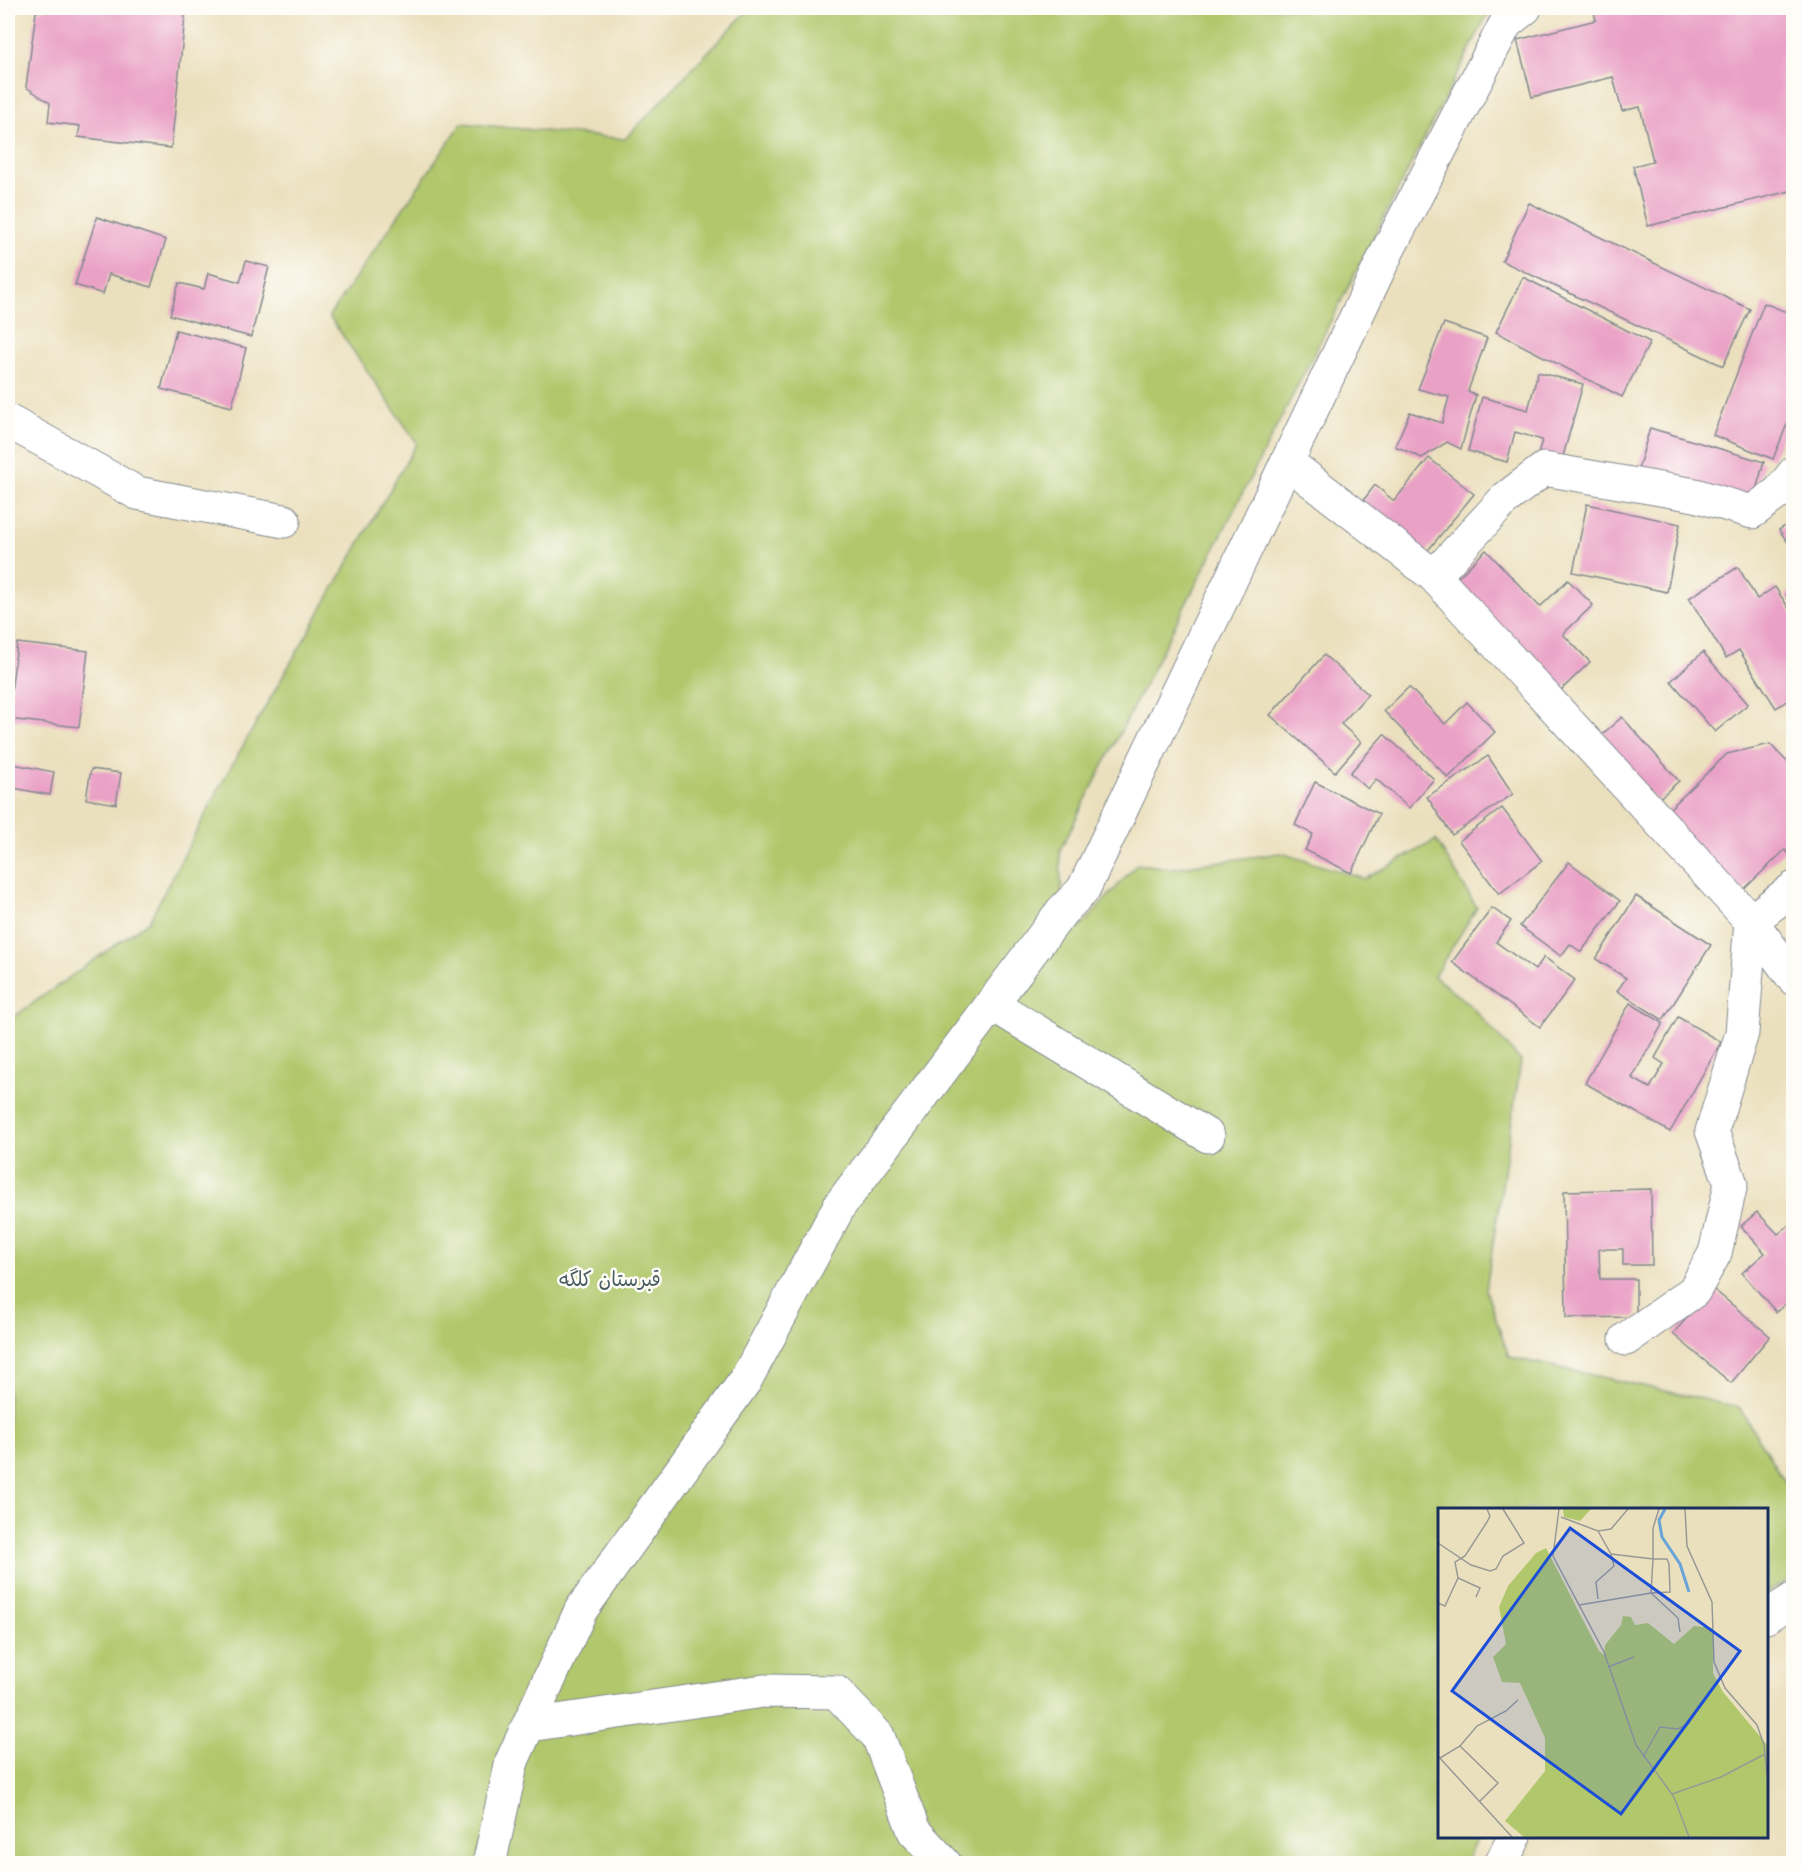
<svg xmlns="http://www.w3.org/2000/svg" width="1801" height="1871" viewBox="0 0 1801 1871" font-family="'Comic Neue','Playpen Sans Arabic',sans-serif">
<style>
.green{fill:#b1c76c;stroke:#667b65;stroke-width:1.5}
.building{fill:#eaa1c6}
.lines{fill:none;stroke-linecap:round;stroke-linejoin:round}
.minor-casing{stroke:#83888e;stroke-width:35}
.minor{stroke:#fff;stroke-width:33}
.labels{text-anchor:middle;stroke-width:5;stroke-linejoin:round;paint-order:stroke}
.park-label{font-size:20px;fill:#485d62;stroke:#fdfcf7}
.inset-river{fill:none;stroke:#69a4d9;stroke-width:3}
.inset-road{fill:none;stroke:#989997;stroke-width:1.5}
.view{fill:#1d4ed8;fill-opacity:0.15;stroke:#1d4ed8;stroke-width:3}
.inset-edge{fill:none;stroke:#1b2f5e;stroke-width:3}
</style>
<rect width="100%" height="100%" fill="#fdfcf7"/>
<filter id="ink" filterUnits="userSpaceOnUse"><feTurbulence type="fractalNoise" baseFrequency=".0167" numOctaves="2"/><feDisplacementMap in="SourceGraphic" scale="12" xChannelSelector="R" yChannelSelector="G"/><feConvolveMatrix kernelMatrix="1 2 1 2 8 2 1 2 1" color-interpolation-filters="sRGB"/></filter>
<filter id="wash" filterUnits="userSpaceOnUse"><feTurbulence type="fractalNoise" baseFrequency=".008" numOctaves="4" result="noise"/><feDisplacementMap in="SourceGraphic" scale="24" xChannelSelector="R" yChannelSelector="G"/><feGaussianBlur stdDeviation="1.35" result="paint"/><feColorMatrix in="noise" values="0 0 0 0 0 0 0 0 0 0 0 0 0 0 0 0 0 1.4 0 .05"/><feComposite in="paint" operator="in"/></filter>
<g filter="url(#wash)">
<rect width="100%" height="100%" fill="#ebe0bd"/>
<polygon class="green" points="750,8 1491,8 1060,850 1062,911 1080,928 1137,864 1172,868 1281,853 1365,879 1436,840 1477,908 1434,976 1470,1005 1521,1061 1486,1290 1509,1357 1739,1407 1793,1495 1793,1577 1767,1593 1766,1510 1440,1510 1440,1836 1478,1837 1465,1863 8,1863 8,1021 149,921 224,779 417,443 329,316 462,123 625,139"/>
<g id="blocks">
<g class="building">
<polygon points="45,8 186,8 171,148 78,137 80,126 48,122 50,103 26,87 36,12"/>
<polygon points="1593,8 1794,8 1794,190 1648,226 1633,166 1653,161 1640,107 1622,111 1613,77 1532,97 1517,40 1596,20"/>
<polygon points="1529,203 1750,309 1723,366 1502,261"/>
<polygon points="97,217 166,240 151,287 109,274 103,294 75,285"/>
<polygon points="246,261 269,267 251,337 170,315 179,283 204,289 208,273 240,282"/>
<polygon points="1523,277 1650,342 1622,397 1496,332"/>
<polygon points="1764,303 1794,315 1794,407 1773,459 1713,435"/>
<polygon points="1444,323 1487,338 1468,391 1476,395 1461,449 1447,442 1422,458 1395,446 1410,412 1442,423 1449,397 1418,389"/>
<polygon points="176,330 246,348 232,407 161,389"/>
<polygon points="1538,372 1583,384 1562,460 1538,454 1542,440 1515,432 1507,462 1468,451 1482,397 1528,410"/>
<polygon points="1650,428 1764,462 1753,500 1637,473"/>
<polygon points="1429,458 1474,494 1425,554 1362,502 1375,485 1394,501"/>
<polygon points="1587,504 1680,524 1667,592 1573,572"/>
<polygon points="1794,520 1794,551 1779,530"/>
<polygon points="1486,550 1540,607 1568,580 1593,605 1563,634 1590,662 1559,692 1453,582"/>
<polygon points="1738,567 1757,599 1775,587 1794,616 1794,697 1776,708 1739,650 1726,658 1689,598"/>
<polygon points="1794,590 1794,606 1786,595"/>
<polygon points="17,643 88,651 79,727 8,719"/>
<polygon points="1703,652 1748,704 1715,732 1671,681"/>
<polygon points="1324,655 1368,694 1341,724 1361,742 1335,772 1270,715"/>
<polygon points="1409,687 1445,724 1467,702 1495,732 1448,778 1384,711"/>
<polygon points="1622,717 1679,781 1656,801 1600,736"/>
<polygon points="1384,734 1434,779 1409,808 1376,779 1368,789 1350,773"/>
<polygon points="1770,744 1794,769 1794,859 1785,850 1738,895 1662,816 1727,754"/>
<polygon points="1488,756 1513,794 1452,835 1427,797"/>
<polygon points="8,763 54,772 50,795 8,787"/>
<polygon points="91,769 121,773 116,804 86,799"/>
<polygon points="1315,782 1379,814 1351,873 1305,850 1313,834 1295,825"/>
<polygon points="1502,808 1542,861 1499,894 1459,841"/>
<polygon points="1569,862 1620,901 1581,952 1570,944 1561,956 1520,926"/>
<polygon points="1636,896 1711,945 1663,1020 1617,991 1626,978 1596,959"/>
<polygon points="1492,908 1511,921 1496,942 1535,970 1544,957 1575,980 1540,1027 1452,962"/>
<polygon points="1630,1003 1663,1023 1632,1078 1650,1088 1664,1064 1655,1058 1678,1017 1721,1042 1670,1132 1585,1083"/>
<polygon points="1651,1189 1652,1265 1623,1265 1623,1249 1599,1249 1600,1279 1636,1279 1636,1317 1566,1318 1564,1191"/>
<polygon points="1757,1212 1778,1234 1794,1221 1794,1297 1776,1312 1742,1273 1765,1253 1741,1226"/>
<polygon points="1712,1288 1770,1336 1731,1383 1673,1334"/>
</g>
</g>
</g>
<g filter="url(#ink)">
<use href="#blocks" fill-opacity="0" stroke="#83888e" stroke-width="1.5"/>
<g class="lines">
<defs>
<g id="minor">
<polyline points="8,421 137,493 284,521"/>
<polyline points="1287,462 1434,576 1751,921 1794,888"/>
<polyline points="1434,576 1506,498 1544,469 1695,495 1752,512 1779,492 1794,473"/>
<polyline points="992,1004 1208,1136"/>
<polyline points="1626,1339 1694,1291 1715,1253 1731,1184 1712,1131 1742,1033 1751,921 1794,979"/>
<polyline points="1766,1617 1794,1599"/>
<polyline points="529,1725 763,1691 836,1692 878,1736 914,1831 945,1864"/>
<polyline points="489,1864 512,1761 581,1610 745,1381 840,1205 1062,911 1083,890 1389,248 1506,23 1525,8"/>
<polyline points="1501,1864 1515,1836"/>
</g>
</defs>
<use href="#minor" class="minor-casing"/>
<use href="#minor" class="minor"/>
</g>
</g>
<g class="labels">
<g class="park-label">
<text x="610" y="1286">قبرستان کلگه</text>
</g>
</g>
<g transform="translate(1438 1508)">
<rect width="330" height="330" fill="#ebe0bd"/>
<path d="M 125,1 L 153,1 L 142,13 L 126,9 ZM 108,40 L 161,143 L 166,147 L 167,137 L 183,117 L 185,108 L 193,109 L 197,117 L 210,115 L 236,136 L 256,118 L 275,120 L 275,165 L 285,184 L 330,238 L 330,329 L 86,329 L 67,313 L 107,263 L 107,230 L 82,175 L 64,174 L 55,149 L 68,136 L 61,99 L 70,78 L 98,45 Z" fill="#b1c76c"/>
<path class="inset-river" d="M 227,1 L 221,12 L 224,29 L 242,56 L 251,84"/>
<path class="inset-road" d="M 121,1 L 115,48 L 166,144 L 198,237 L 236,289 L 251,329M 221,1 L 215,20 L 215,51 L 229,51 L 231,56 L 232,84 L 213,85 L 240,110 L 242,124M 247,1 L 249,38 L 274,94 L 276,154 L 287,180 L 319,217 L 326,237 L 330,277M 123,9 L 160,23 L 173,21 L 190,1M 0,35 L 33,57 L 52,63 L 58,61 L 65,48 L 86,35 L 65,1M 38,89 L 42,80 L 20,70 L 17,54 L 27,48 L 49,14 L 52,8 L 49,1M 160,91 L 158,74 L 176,58 L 173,46M 0,95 L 7,98 L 20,70M 141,97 L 213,85 L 215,51 L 173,46 L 160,23M 170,159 L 196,149M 22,238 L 60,275 L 42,293M 0,248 L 74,329M 205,249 L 222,219 L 240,221 L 252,215M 2,250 L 22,238 L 39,218 L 68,203 L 80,192M 234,286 L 283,269 L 327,246"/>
<path class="view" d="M 132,20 L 302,143 L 183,306 L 14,183 Z"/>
<rect width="330" height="330" class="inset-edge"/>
</g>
<rect width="1801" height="1871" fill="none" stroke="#fdfcf7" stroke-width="30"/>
</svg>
